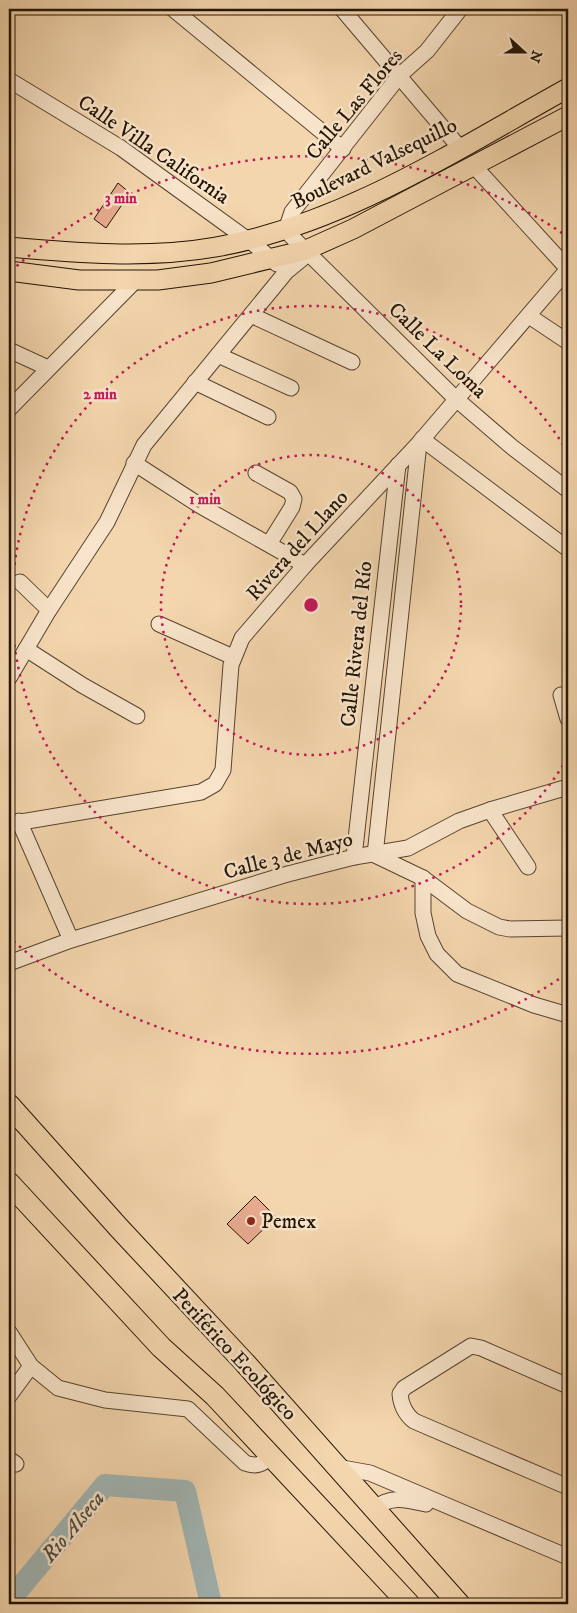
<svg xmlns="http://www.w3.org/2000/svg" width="577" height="1613" viewBox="0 0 577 1613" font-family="'IM FELL DW Pica',serif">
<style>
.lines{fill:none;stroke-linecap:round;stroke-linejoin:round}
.river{stroke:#a1b6b5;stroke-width:22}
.building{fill:#e9ac92;stroke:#221404}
.minor-casing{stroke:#56442e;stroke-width:17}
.major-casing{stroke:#221404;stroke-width:21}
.highway-casing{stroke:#221404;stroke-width:23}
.minor{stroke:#f8e4ca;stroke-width:15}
.major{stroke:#f4d6ae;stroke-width:19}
.highway{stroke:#f4d6ae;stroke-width:21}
.ring{fill:none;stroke:#c2185b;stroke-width:2.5;stroke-dasharray:2.5 5}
.poi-dot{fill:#8f2418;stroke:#f8e4ca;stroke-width:2}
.labels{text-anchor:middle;stroke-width:5;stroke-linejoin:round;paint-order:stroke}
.street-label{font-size:21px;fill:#221404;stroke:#f8e4ca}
.poi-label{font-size:21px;fill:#221404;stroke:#f8e4ca;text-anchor:start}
.water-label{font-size:22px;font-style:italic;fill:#4e4d42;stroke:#f8e4ca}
.centre{fill:#c2185b;stroke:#f8e4ca;stroke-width:2.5}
.ring-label{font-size:15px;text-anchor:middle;font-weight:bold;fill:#c2185b;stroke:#f8e4ca;stroke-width:5;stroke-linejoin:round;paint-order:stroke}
</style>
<rect width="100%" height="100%" fill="#f4d6ae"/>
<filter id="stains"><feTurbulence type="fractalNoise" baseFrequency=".004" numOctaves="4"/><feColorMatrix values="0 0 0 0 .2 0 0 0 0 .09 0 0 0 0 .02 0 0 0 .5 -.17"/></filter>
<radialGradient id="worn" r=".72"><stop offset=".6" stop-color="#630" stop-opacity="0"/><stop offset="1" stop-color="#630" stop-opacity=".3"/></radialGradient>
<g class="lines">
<polyline class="river" points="9,1601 105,1485 185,1491 211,1604"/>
</g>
<g class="building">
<polygon points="118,183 130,193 106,228 94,219"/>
<polygon points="255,1196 276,1217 248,1244 227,1224"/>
</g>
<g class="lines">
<defs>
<g id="minor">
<polyline points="173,9 343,149"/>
<polyline points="342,9 460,148"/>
<polyline points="460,9 427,51 400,75 292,212 288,224 291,236 455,398 512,447 568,490"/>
<polyline points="9,80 121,148 255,245 277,264"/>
<polyline points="251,315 352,362"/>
<polyline points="529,316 568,342"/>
<polyline points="9,350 48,368"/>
<polyline points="218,355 291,388"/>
<polyline points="195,382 268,417"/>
<polyline points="9,409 134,282"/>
<polyline points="422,439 568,549"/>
<polyline points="134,463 199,505 305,565"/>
<polyline points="256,473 290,492 294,499 292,507 269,544"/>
<polyline points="20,582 49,610"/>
<polyline points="159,624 233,657"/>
<polyline points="26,649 82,685 137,716"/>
<polyline points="9,678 49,610 107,522 144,445 286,272 309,253"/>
<polyline points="561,695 568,719"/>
<polyline points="490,810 528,867"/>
<polyline points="19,821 71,940"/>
<polyline points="9,824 201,792 215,784 223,770 231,665 242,638 305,565 419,443 568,269 474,166"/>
<polyline points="375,855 419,443"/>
<polyline points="375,855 423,878 467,911 499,927 510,929 568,928"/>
<polyline points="354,857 398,465"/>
<polyline points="423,878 423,913 428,936 437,954 457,974 534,1005 568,1015"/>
<polyline points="9,963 71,940 284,875 354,857 408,848 459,821 490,810 568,787"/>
<path d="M 9,1332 L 31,1366 L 58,1388 L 105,1400 L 188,1409 L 245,1463 C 256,1467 262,1465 271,1456"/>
<path d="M 568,1386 L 481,1348 L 471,1346 L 404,1388 L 400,1394 C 401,1405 405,1414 414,1421 L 568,1487"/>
<polyline points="9,1396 31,1366"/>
<polyline points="9,1459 16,1464"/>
<polyline points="337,1467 370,1473 568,1557"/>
<path d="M 373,1509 C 391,1495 405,1499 426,1504"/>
</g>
<g id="major">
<path d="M 9,247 C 77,253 148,259 216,247 C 344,224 456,150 568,88"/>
<polyline points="9,271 79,280 158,280 211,273 306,250 353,229 568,116"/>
</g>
<g id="highway">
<polyline points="9,1105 119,1228 245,1363 459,1604"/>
<polyline points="9,1183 161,1347 215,1396 409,1604"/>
</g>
</defs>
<use href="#minor" class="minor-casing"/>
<use href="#major" class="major-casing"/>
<use href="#highway" class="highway-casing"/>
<use href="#minor" class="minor"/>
<use href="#major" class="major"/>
<use href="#highway" class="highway"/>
</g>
<g class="ring">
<circle cx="311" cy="605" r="150"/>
<path d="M567 759A299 299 0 1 1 567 451"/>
<path d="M565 975A449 449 0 0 1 11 939M11 271A449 449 0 0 1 565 235"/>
</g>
<circle class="poi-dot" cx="251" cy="1221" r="5"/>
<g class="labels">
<g class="street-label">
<text transform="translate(354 104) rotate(-50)" y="7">Calle Las Flores</text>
<text transform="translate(154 149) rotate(34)" y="7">Calle Villa California</text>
<text transform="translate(374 163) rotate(-26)" y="7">Boulevard Valsequillo</text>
<text transform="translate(438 350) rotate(44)" y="7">Calle La Loma</text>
<text transform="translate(297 545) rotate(-48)" y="7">Rivera del Llano</text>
<text transform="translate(356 644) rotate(-84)" y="7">Calle Rivera del Río</text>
<text transform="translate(288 855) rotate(-15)" y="7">Calle 3 de Mayo</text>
<text transform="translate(235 1354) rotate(47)" y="7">Periférico Ecológico</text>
</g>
<g class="poi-label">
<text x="261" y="1228">Pemex</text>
</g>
<g class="water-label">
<text transform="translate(72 1526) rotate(-50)" y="8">Rio Alseca</text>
</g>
</g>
<circle cx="311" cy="605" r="8" class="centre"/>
<g class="ring-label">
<text x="121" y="203">3 min</text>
<text x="100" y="399">2 min</text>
<text x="205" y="504">1 min</text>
</g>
<rect width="577" height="1613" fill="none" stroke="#f4d6ae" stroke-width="30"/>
<rect x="10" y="10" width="557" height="1593" fill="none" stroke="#221404" stroke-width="2.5"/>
<rect x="15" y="15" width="547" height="1583" fill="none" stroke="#221404"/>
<g transform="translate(524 52) rotate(111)" stroke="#f8e4ca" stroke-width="4" paint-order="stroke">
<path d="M0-4L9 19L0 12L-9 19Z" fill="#221404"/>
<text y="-8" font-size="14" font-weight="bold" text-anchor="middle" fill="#221404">N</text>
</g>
<rect width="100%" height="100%" filter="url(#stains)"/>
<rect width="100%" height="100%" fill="url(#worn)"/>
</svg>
